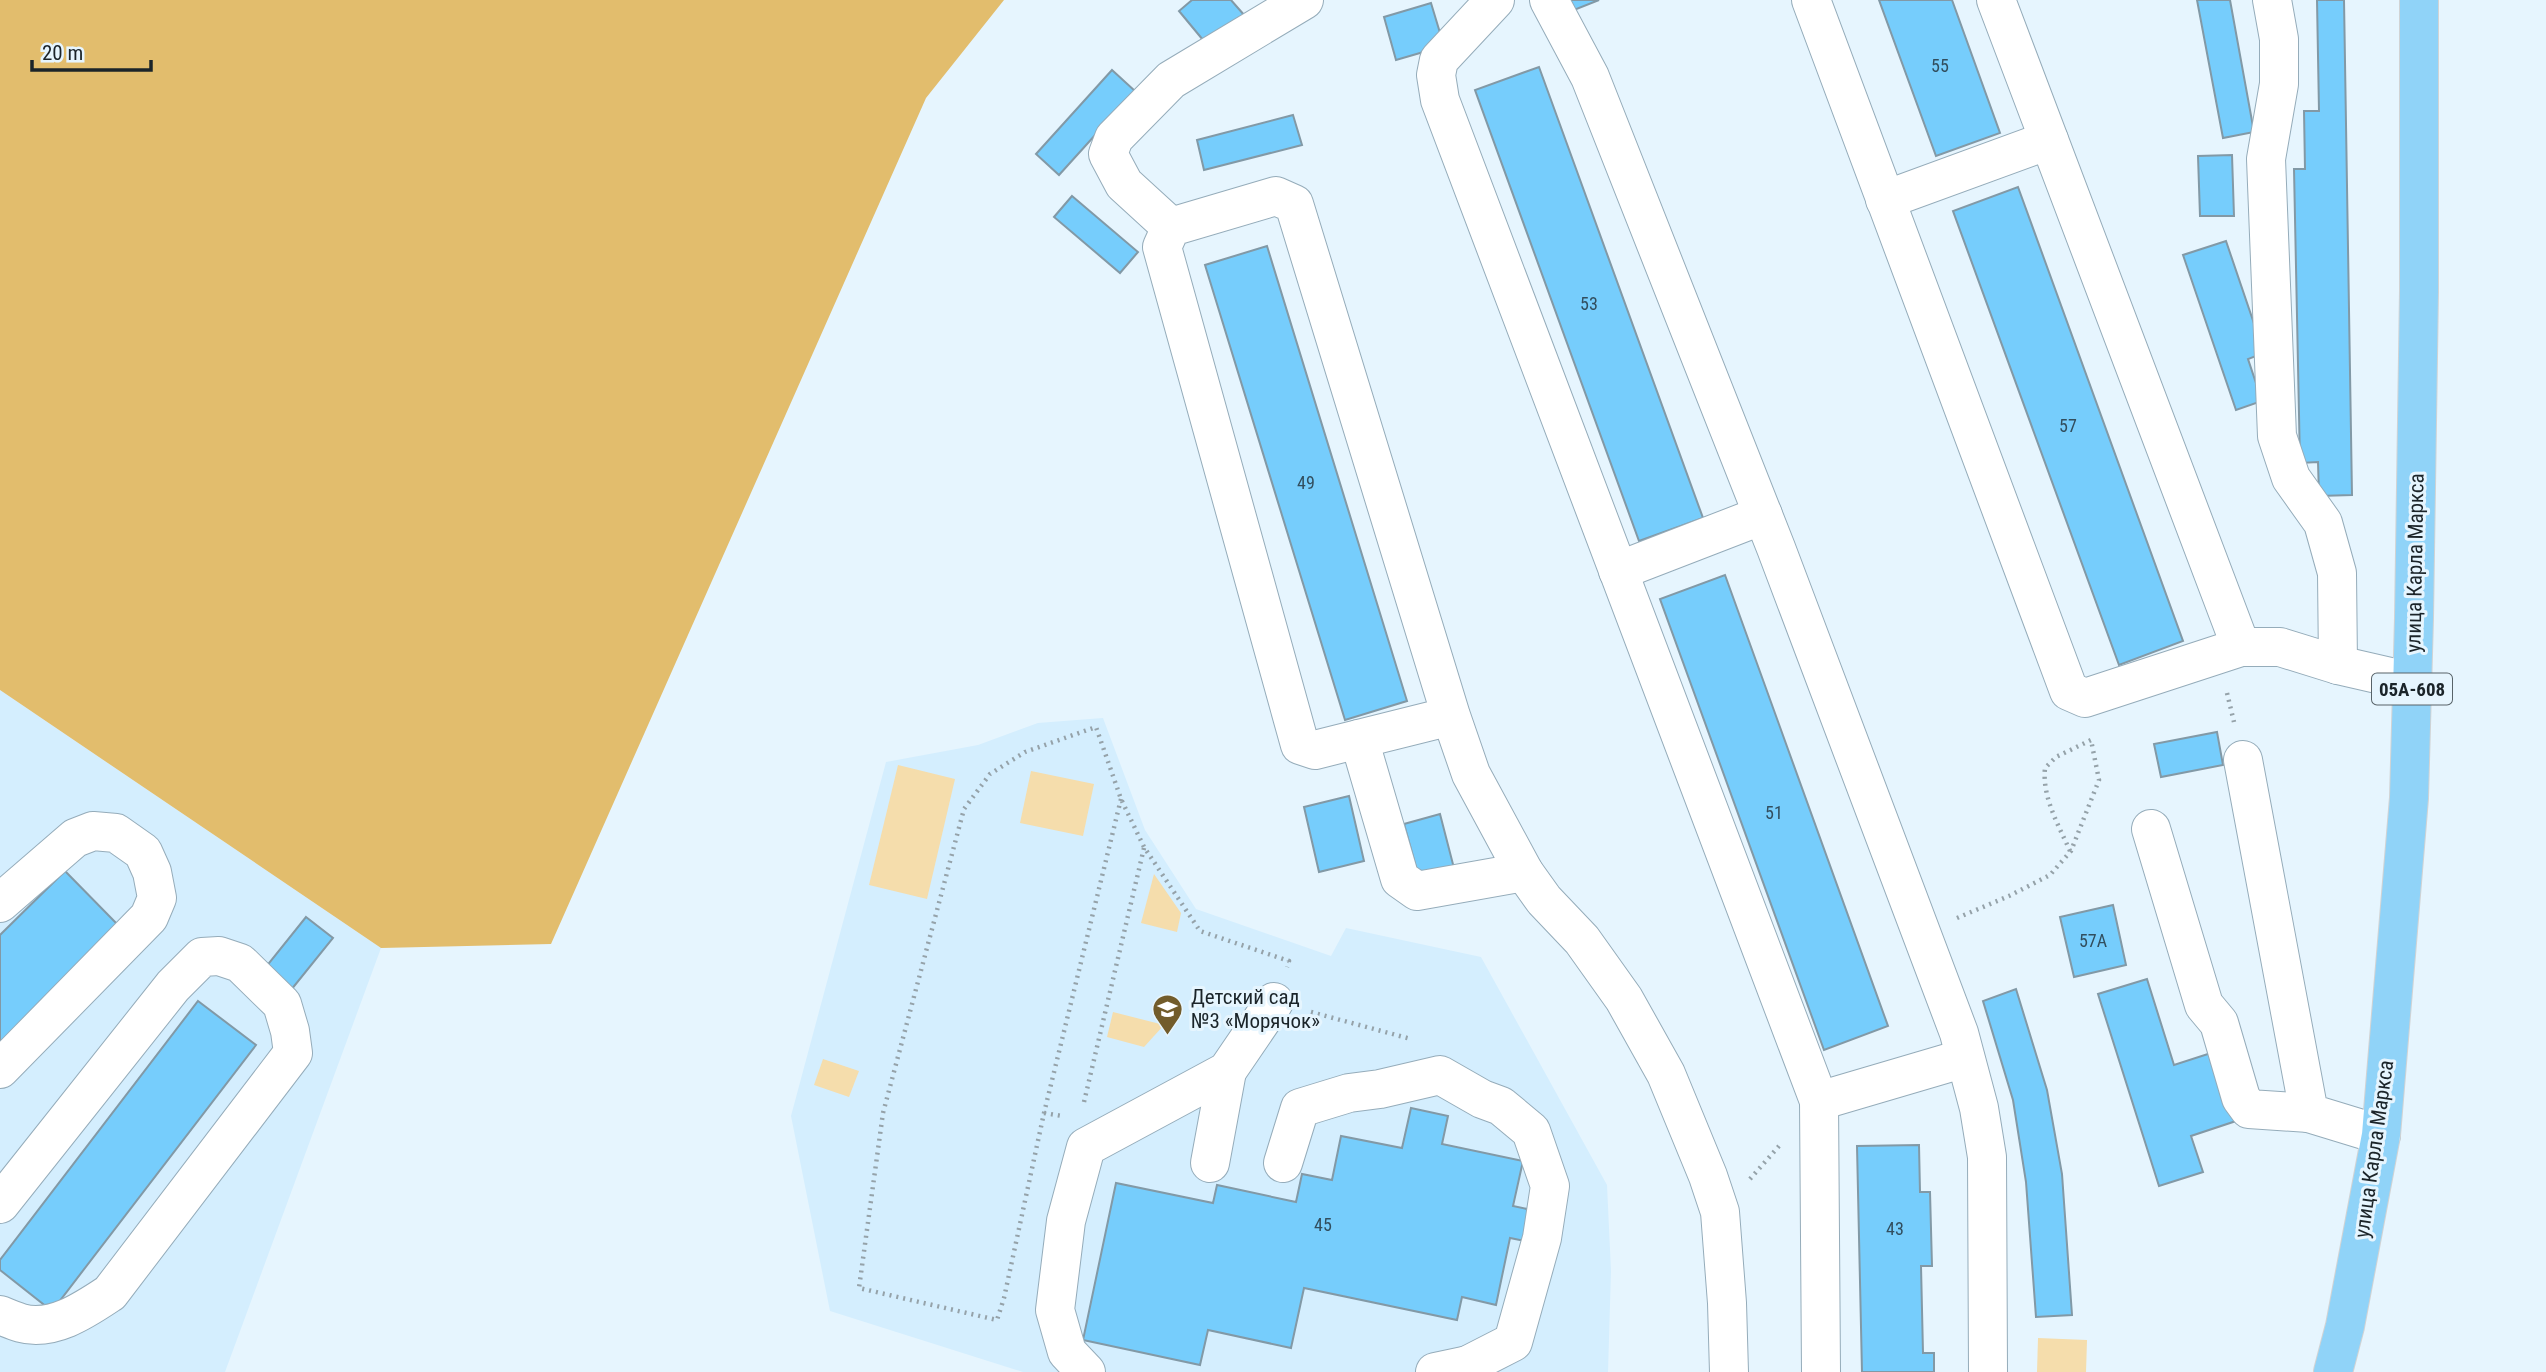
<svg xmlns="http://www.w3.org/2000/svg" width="2546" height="1372" viewBox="0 0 2546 1372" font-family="'Roboto Condensed',sans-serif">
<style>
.built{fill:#d4eefe}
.green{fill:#f5ddac}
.forest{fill:#e2bd6d}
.building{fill:#76cdfc;stroke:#8299a6;stroke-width:2}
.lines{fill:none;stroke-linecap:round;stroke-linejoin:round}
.minor-casing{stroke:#95acba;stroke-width:40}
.highway-casing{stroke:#d1d3d4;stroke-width:40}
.path{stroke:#95a2a9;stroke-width:4.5;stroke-dasharray:2 5;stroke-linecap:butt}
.minor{stroke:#fff;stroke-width:38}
.highway{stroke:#90d3f8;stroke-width:38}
.labels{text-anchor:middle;stroke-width:6;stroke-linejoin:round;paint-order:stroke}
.number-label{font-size:18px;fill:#324e5e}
.shield{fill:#e6f5fe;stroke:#586369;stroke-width:2}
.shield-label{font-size:19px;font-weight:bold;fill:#1b2429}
.street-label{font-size:21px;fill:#1b2429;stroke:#e6f5fe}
.poi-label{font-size:21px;fill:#1b2429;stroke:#e6f5fe;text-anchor:start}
</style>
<rect width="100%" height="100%" fill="#e6f5fe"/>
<g class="built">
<polygon points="0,690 381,948 225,1372 0,1372"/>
<polygon points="1103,718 1145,830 1196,909 1331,956 1346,928 1481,957 1607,1185 1611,1271 1608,1372 1023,1372 830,1311 791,1116 886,762 978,745 1038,723"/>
</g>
<g class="green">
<polygon points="898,765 955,779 927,899 869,885"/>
<polygon points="1031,771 1094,784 1083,836 1020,823"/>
<polygon points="1154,874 1181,913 1177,932 1141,923"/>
<polygon points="1113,1012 1164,1025 1144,1047 1107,1037"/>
<polygon points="823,1059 859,1071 849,1097 814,1085"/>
<polygon points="2038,1338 2087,1340 2086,1372 2037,1372"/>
</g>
<polygon class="forest" points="0,0 1004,0 926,98 551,944 381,948 0,690"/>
<g class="building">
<polygon points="1192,0 1231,0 1245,16 1208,46 1179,11"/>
<polygon points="1570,0 1599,0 1574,10"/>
<polygon points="1879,0 1952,0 2000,133 1936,156"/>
<polygon points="2197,0 2230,0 2254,132 2223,138"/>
<polygon points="2317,0 2344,0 2352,495 2319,496 2318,462 2300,463 2294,169 2305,169 2304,111 2319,111"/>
<polygon points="1431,3 1444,46 1396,60 1384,17"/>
<polygon points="1539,67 1703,518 1639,541 1475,90"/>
<polygon points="1112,70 1135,91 1059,175 1036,154"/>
<polygon points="1293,115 1302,145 1204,170 1197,140"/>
<polygon points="2232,155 2234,216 2200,216 2198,156"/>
<polygon points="2018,187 2183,641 2119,665 1953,211"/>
<polygon points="1072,196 1138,252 1120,273 1054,217"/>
<polygon points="2226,241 2264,353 2248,359 2262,401 2236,410 2183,255"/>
<polygon points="1267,246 1407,701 1345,720 1205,265"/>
<polygon points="1725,575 1888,1026 1824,1050 1660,599"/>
<polygon points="2217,732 2223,765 2161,777 2154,744"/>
<polygon points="1349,796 1364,861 1319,872 1304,807"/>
<polygon points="1440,814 1455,872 1420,882 1404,824"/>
<polygon points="65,871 120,927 0,1045 0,935"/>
<polygon points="2113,905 2126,965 2074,977 2060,917"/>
<polygon points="306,917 333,938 291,990 265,968"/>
<polygon points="2147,979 2174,1065 2214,1052 2236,1121 2191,1136 2203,1172 2159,1186 2098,994"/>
<polygon points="2016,989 2047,1090 2062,1174 2072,1315 2036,1317 2026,1182 2013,1100 1983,1001"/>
<polygon points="198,1001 256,1045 52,1311 0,1270 0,1260"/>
<polygon points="1411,1108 1448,1116 1442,1144 1523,1161 1513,1206 1541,1212 1534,1243 1510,1238 1496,1305 1462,1297 1457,1320 1304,1288 1291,1348 1208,1330 1200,1365 1083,1340 1116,1183 1213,1203 1217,1185 1296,1202 1302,1174 1332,1180 1341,1136 1402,1148"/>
<polygon points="1919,1145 1920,1192 1930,1192 1932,1266 1921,1266 1923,1353 1934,1353 1934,1372 1862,1372 1857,1146"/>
</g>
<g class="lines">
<defs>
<g id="minor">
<polyline points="1495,0 1439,60 1436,75 1440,100 1819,1101 1821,1372"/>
<polyline points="1549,0 1590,77 1776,548 1959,1033 1979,1108 1987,1157 1988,1372"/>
<polyline points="1811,0 2069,691 2085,698 2241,647 2280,647 2338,665 2412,682"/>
<polyline points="1996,0 2241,647"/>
<polyline points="2272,0 2279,39 2279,84 2266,159 2277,436 2291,478 2323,523 2337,573 2338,665"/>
<polyline points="1885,200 2049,140"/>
<polyline points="1171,227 1124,184 1108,154 1114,138 1171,80 1304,0"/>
<polyline points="1618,571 1763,515"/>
<polyline points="1451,716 1315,750 1300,745 1162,247 1171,227 1276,196 1294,204 1451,716 1471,774 1524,872 1544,900 1582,940 1624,999 1666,1074 1708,1176 1720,1212 1727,1303 1729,1372"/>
<polyline points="1359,739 1400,879 1417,891 1524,872"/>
<polyline points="2243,760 2309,1113 2381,1135"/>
<polyline points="2151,829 2204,1005 2219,1023 2241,1098 2249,1109 2309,1113"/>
<polyline points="0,903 75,838 93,831 116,833 143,852 152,872 157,898 149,917 0,1069"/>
<polyline points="1819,1101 1965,1058"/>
<polyline points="1210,1163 1227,1071"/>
<polyline points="1283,1163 1300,1108 1349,1093 1380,1089 1440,1075 1482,1099 1501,1106 1531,1131 1550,1186 1542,1238 1513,1342 1468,1365"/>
<path d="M 0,1204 L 173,986 L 202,957 L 219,956 L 240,963 L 282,1004 L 290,1031 L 293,1053 L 110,1293 C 86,1309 53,1332 21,1323 C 14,1321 7,1318 0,1315"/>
<polyline points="1086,1372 1067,1352 1055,1310 1066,1221 1086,1147 1227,1071 1274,1002"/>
<polyline points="1435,1372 1468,1365 1471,1372"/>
</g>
<polyline id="highway" points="2333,1372 2345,1326 2381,1135 2409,798 2414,618 2419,291 2419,0"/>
</defs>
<use href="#minor" class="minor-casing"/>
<use href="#highway" class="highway-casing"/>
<g class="path">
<polyline points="2227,693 2234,722"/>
<polyline points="1121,799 1044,1113 1004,1298 997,1320 859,1288 883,1113 964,809 990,774 1025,752 1096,727 1121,799 1144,847 1200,931 1289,961 1287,967"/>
<path d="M 2070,851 C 2058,824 2042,797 2045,768 L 2056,757 L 2091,740 L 2091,737"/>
<polyline points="1957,918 2009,896 2050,875 2071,851 2099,780 2091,740"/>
<polyline points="1311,1012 1411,1039"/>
<polyline points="1084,1102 1144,848"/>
<polyline points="1044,1113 1062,1116"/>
<polyline points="1750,1179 1779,1146"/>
</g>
<use href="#minor" class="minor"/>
<use href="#highway" class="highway"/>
</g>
<defs>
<symbol id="school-pin" viewBox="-11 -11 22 30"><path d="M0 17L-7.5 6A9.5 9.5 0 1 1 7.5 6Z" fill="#725c2b" stroke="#e6f5fe"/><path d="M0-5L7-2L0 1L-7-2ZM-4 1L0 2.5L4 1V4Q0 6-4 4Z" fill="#fff"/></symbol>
</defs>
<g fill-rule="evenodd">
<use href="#school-pin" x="1150" y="992" width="35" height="47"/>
</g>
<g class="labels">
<g class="number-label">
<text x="1940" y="72">55</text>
<text x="1589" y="310">53</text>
<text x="2068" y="432">57</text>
<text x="1306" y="489">49</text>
<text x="1774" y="819">51</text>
<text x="2093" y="947">57А</text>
<text x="1323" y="1231">45</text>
<text x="1895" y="1235">43</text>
</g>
<rect class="shield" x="2372" y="673.5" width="80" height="31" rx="5"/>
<g class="shield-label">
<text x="2412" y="696">05А-608</text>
</g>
<g class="street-label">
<text transform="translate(2415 563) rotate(-89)" y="7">улица Карла Маркса</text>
<text transform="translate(2374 1149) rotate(-82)" y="7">улица Карла Маркса</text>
</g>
<g class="poi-label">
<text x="1191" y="1004">Детский сад<tspan x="1191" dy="24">№3 «Морячок»</tspan></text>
</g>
</g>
<path d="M32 60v10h119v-10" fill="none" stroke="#1b2429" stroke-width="3.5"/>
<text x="42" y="60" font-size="21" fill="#1b2429" stroke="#e6f5fe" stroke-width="5" paint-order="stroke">20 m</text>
</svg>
